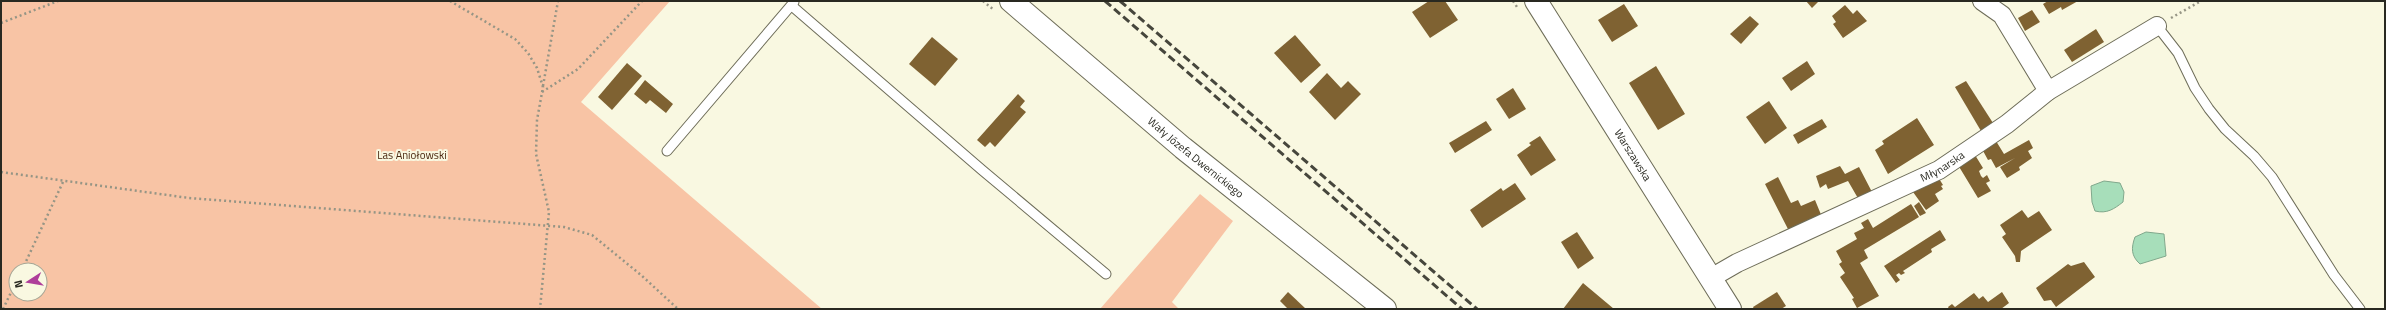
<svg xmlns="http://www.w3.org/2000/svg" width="2386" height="310" viewBox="0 0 2386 310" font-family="'Titillium Web',sans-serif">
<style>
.green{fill:#f8c4a5;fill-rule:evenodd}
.water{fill:#a7deba;stroke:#81a88c}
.building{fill:#7f6232}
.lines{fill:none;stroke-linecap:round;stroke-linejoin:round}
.lane-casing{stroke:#6e6d59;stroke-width:11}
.street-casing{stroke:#6e6d59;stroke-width:20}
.secondary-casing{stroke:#6e6d59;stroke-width:24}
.path{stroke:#969585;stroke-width:2.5;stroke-dasharray:2 3;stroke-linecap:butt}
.lane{stroke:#fff;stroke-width:9}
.street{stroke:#fff;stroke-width:18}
.secondary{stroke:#fff;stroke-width:22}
.rail{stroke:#46463c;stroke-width:3;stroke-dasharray:8 4;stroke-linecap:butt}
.labels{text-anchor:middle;stroke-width:4;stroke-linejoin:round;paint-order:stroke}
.park-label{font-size:11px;fill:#49260e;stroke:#f9f8e1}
.street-label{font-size:11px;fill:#292921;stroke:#f9f8e1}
</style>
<rect width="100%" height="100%" fill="#f9f8e1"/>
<g class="green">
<path d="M 1,1 L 670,1 L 581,102 L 822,309 L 1,309 ZM 16,270 L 40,270 L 40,294 L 16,294 Z"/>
<polygon points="1200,194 1233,221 1172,302 1179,309 1100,309"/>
</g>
<g class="water">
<path d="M 2104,181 L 2120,183 L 2124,192 L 2123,202 C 2114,209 2107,214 2095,211 L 2092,202 L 2091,186 Z"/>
<path d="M 2146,232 L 2164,234 L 2166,256 L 2140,264 C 2131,256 2131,248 2135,237 Z"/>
</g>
<g class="building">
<polygon points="1429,1 1445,1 1458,20 1430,38 1412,12"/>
<polygon points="1806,1 1819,1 1812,8"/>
<polygon points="2048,1 2078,1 2062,10 2061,7 2049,14 2043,4"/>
<polygon points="1624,4 1638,26 1612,42 1598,20"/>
<polygon points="1845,5 1853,14 1857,10 1867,21 1843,38 1833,24 1836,22 1832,16"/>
<polygon points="2032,10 2040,22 2025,31 2018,18"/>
<polygon points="1750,16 1759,24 1741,44 1730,34"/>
<polygon points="2096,29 2104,42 2072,62 2064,50"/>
<polygon points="1295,35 1321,65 1301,83 1274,53"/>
<polygon points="932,37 958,59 935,86 909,64"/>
<polygon points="1807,61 1815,74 1791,91 1782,78"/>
<polygon points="627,63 642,76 612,110 598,97"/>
<polygon points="1656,66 1685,114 1658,130 1629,83"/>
<polygon points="1327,73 1341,88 1348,81 1361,94 1335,120 1309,92"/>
<polygon points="645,80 673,104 666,113 650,100 646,104 634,94"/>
<polygon points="1966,81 1993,123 1981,131 1955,87"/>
<polygon points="1513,88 1526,109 1509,119 1496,99"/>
<polygon points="1018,94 1025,101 1020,107 1026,112 995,147 990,142 985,147 977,140"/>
<polygon points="1769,101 1787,128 1765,144 1746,117"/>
<polygon points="1917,118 1934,145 1888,174 1875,150 1884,144 1882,141"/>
<polygon points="1822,119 1827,127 1798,144 1793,135"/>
<polygon points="1486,121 1492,130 1455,153 1449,143"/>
<polygon points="1540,136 1556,160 1531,176 1517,155 1531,145 1529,143"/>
<polygon points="2029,140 2033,148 2028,151 2032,158 2019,167 2020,170 2007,178 2000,167 2015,158 1996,168 1991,159 1988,160 1982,149 1996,141 2004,154"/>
<polygon points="1975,155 1983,168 1979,171 1981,176 1983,178 1987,175 1990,181 1986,183 1991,191 1978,198 1958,165"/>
<polygon points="1840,166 1845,174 1859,167 1872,192 1859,200 1848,181 1828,189 1826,184 1820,188 1816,176"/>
<polygon points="1778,177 1791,203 1798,200 1801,206 1815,200 1822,217 1789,231 1765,184"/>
<polygon points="1938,177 1943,185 1941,186 1943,189 1935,194 1939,201 1926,210 1913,192"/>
<polygon points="1515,183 1526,199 1482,228 1470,210 1501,188 1503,191"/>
<polygon points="1919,202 1926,213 1920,216 1914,206"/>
<polygon points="1911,204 1919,217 1864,250 1868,258 1860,263 1879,296 1857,308 1852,299 1854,298 1840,277 1845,273 1839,264 1842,262 1836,251 1857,239 1854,233 1864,228 1861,223 1868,219 1873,228"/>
<polygon points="2022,210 2028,218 2039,211 2052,230 2021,251 2020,262 2016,262 2015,256 2002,237 2006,234 2000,225"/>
<polygon points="1940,230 1946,240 1931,249 1932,252 1903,271 1905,273 1901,275 1899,273 1896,275 1900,280 1896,283 1884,266"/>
<polygon points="1577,232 1594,258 1578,269 1561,242"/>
<polygon points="2084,262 2095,277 2056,307 2051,300 2044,301 2036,288 2068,264 2071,266"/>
<polygon points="1583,283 1614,309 1563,309"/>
<polygon points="1288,292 1306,309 1288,309 1280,301"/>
<polygon points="1777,292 1786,306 1781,309 1754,309 1753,307"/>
<polygon points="2002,292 2009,303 2001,309 1949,309 1948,307 1952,304 1955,307 1974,293 1979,299 1983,296 1988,302"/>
</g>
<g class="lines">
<defs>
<g id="lane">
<polyline points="792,6 982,170 1106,274"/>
<polyline points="2157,26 2178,53 2195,88 2209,109 2225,129 2254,156 2272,177 2334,275 2360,309"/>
<polyline points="667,151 794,2"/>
</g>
<g id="street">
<polyline points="1982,1 2002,15 2048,91"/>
<path id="s1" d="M 1711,278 L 1737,263 L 1939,170 L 2007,124 L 2048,91 L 2157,26"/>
</g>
<g id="secondary">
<path id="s2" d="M 1011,1 L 1183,148 L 1385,309"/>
<path id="s3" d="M 1536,1 L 1730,309"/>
</g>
</defs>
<use href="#lane" class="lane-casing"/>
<use href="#street" class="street-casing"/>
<use href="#secondary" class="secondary-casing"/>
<g class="path">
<polyline points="450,1 515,39 528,53 537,68 543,87 537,120 536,154 549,212 540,309"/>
<polyline points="983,1 994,10"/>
<polyline points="1513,1 1517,7"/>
<polyline points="2171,18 2201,1"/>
<polyline points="1,23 58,1"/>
<polyline points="543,86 558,1"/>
<polyline points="542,92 578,69 642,1"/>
<polyline points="1,172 189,198 564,227 592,235 641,275 678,309"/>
<polyline points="22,270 63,182"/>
<polyline points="3,309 16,282"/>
</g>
<use href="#lane" class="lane"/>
<use href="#street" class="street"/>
<use href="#secondary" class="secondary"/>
<g class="rail">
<polyline points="1105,1 1462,309"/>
<polyline points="1120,1 1477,309"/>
</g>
</g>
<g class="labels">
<g class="park-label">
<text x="412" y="159">Las Aniołowski</text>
</g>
<g class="street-label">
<text dy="4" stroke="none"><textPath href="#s3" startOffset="182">Warszawska</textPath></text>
<text dy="4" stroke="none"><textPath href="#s2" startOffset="242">Wały Józefa Dwernickiego</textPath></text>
<text dy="4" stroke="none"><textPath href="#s1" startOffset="257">Młynarska</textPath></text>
</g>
</g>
<rect width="2386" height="310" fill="none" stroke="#292921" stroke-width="4"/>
<g transform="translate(28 282) rotate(258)"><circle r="19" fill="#f9f8e1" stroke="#a6a594"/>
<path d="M0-3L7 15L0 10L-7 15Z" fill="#af3e9a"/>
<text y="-6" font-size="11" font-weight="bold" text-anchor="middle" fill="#292921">N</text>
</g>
</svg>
